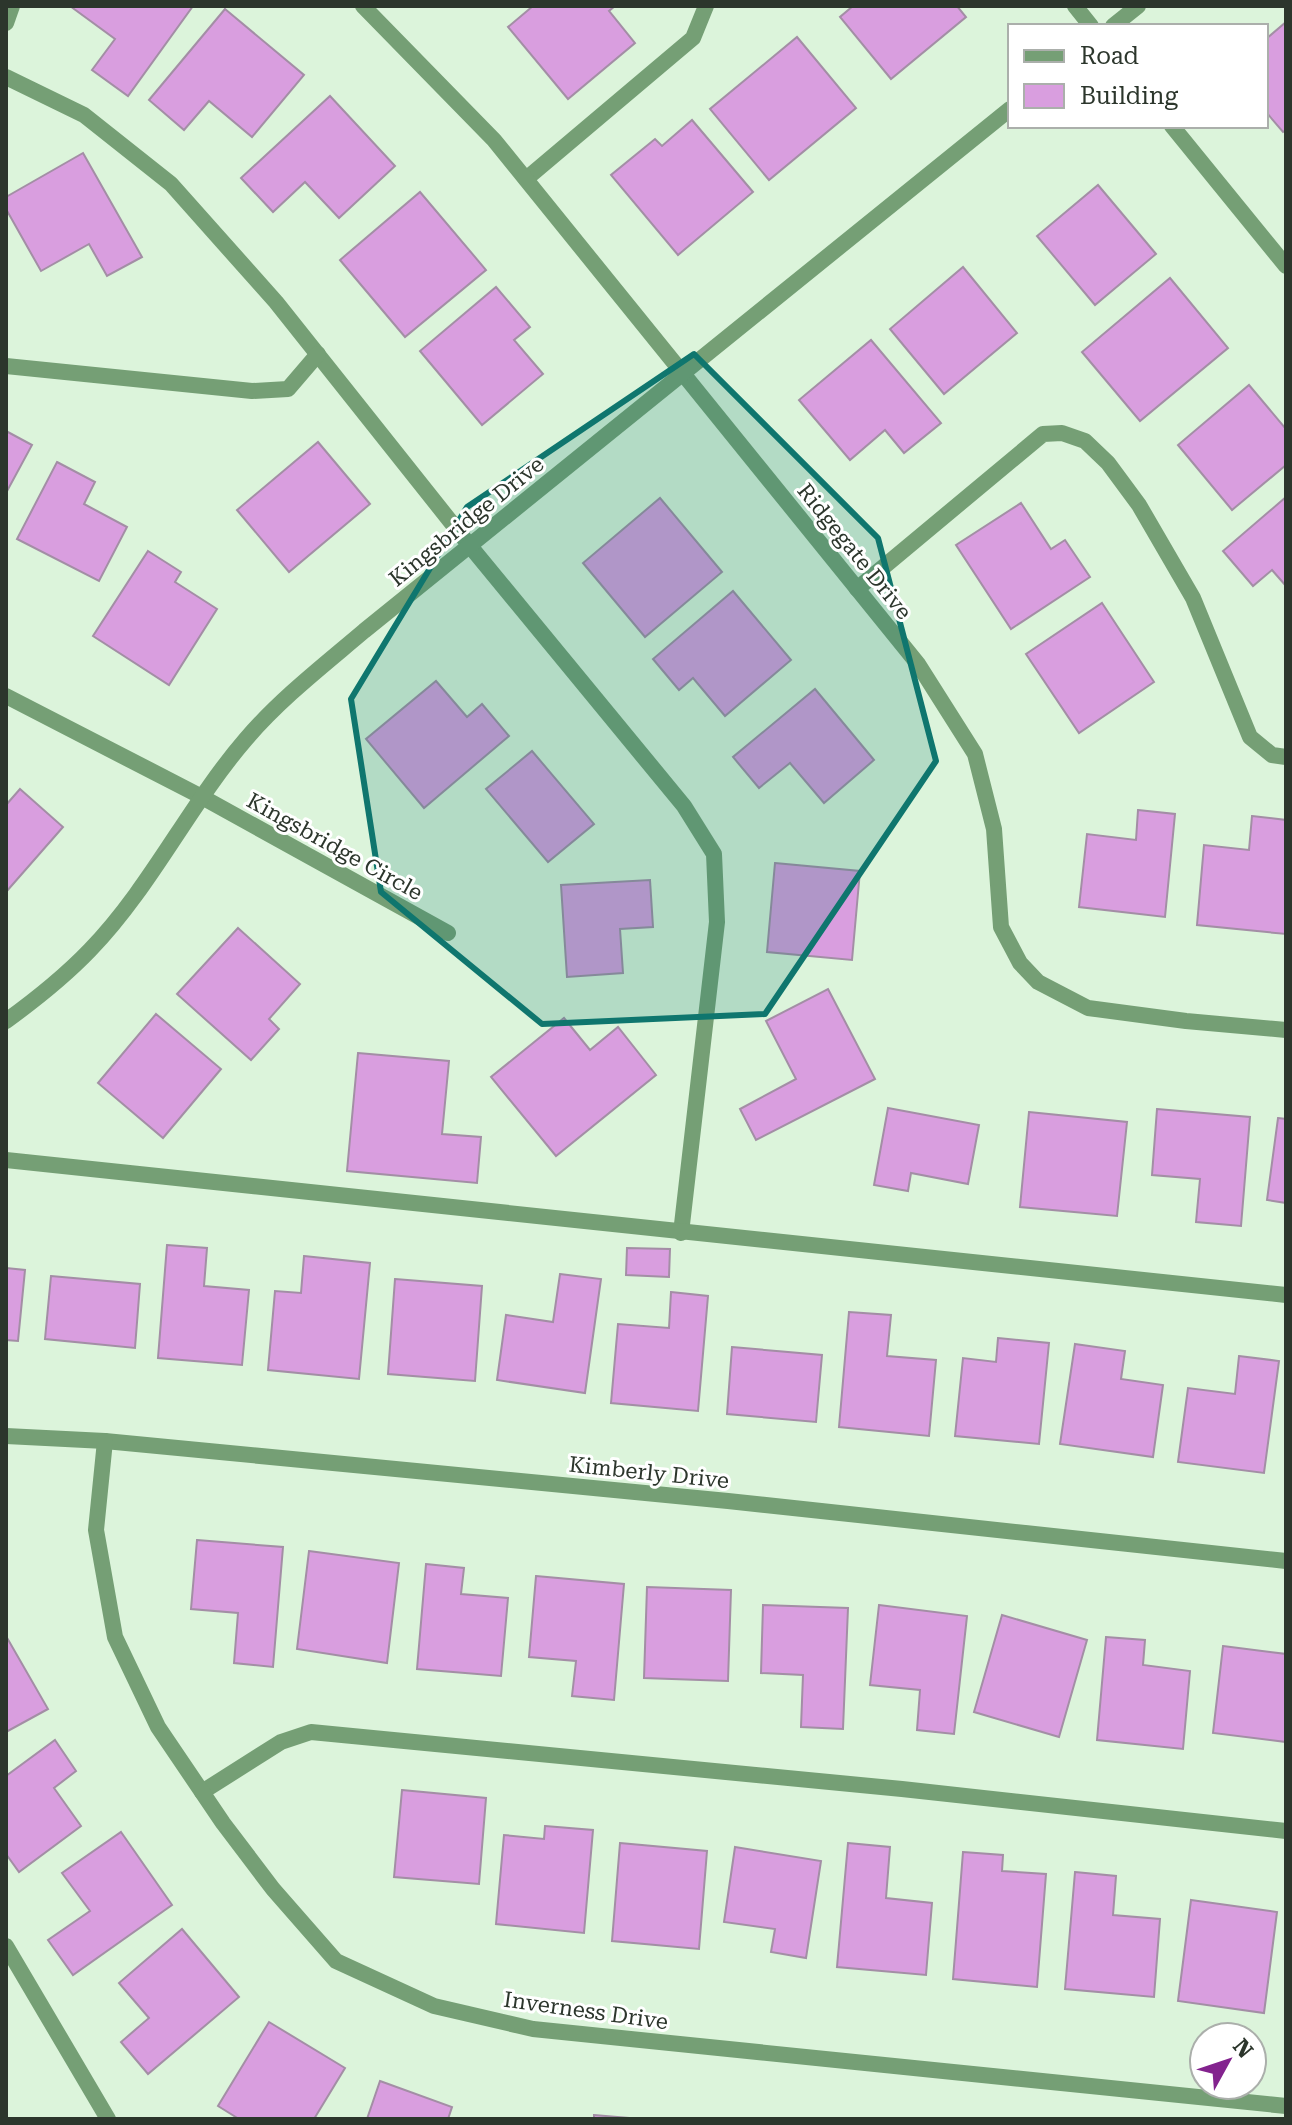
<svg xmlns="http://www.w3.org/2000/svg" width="1292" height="2125" viewBox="0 0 1292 2125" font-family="'Roboto Serif',serif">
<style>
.building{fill:#d99edf;stroke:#a38ea5;stroke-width:2}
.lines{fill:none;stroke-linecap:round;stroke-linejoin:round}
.service{stroke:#759f75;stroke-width:16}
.minor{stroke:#759f75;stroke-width:16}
.tertiary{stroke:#759f75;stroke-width:16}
.marked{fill:#0f766e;fill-opacity:0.2;stroke:#0f766e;stroke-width:6;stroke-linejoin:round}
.labels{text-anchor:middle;stroke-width:6;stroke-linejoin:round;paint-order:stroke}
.street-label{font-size:22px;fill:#2c362c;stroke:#fff}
</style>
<rect width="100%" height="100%" fill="#dcf4db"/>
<g class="building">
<polygon points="70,6 193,6 128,96 92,70 115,39"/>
<polygon points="533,6 615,6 609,11 635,43 568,99 508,27"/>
<polygon points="853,6 957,6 966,17 891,79 840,17"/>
<polygon points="225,9 304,75 252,137 209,101 184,130 149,100"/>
<polygon points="1286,22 1286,130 1283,132 1266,112 1266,39"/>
<polygon points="797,37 856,108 769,180 710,109"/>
<polygon points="330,96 395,166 339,218 305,182 273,212 241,178"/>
<polygon points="692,120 753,192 678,255 611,175 655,139 662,146"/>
<polygon points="83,153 142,257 107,276 89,244 41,271 6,209 6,197"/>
<polygon points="1098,185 1156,254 1095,305 1037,236"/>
<polygon points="420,192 486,270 405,337 340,260"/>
<polygon points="963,267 1017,333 944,394 890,329"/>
<polygon points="1170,278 1228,348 1140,421 1082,352"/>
<polygon points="496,287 530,327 514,340 543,374 482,425 420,351"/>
<polygon points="871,340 941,423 904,453 885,430 850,460 799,400"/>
<polygon points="1249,385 1286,429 1286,465 1232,510 1178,445"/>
<polygon points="6,431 32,445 6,493"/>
<polygon points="318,442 370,504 289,572 237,510"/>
<polygon points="57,462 95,482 84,504 127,527 99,581 17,539"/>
<polygon points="1286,497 1286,586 1272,570 1253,586 1223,551"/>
<polygon points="660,498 722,572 645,637 583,563"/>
<polygon points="1021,503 1051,549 1065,540 1090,577 1011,629 956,545"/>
<polygon points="148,551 181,572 175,582 217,609 169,685 93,636"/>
<polygon points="733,591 791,660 725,716 693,678 679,690 653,659"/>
<polygon points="1102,603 1154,682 1079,733 1026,654"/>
<polygon points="436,681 467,717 482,704 509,736 424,808 366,739"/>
<polygon points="815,689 874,760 824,803 790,763 759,788 733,757"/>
<polygon points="532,751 594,824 548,862 486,789"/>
<polygon points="20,789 63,827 6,892 6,805"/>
<polygon points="1138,810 1175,814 1165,917 1079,907 1087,834 1136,840"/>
<polygon points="1252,816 1286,820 1286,934 1197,925 1204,845 1249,850"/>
<polygon points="775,863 860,871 852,960 767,952"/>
<polygon points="650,880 653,927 620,929 623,973 567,977 561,885"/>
<polygon points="238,928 300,984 269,1019 279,1029 251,1060 177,994"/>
<polygon points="828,989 875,1079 756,1140 740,1109 796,1079 766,1021"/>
<polygon points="156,1014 221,1069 163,1138 98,1083"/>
<polygon points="564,1018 590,1050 618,1027 656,1075 556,1156 491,1077"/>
<polygon points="358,1053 449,1061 442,1134 481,1137 477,1183 347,1171"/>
<polygon points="888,1108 979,1125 968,1184 911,1173 908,1191 874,1185"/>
<polygon points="1157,1109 1250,1117 1241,1226 1196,1222 1200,1179 1152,1175"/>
<polygon points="1029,1112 1127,1122 1117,1216 1020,1207"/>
<polygon points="1278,1118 1286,1119 1286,1203 1267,1200"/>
<polygon points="167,1245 207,1248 204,1286 249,1290 242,1365 158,1358"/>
<polygon points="627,1248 670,1249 669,1277 626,1275"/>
<polygon points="304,1256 370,1263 359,1379 268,1370 275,1291 301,1293"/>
<polygon points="6,1268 25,1270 18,1341 6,1340"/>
<polygon points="560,1274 601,1279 585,1393 497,1380 506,1315 553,1322"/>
<polygon points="51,1276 140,1284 135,1348 45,1339"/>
<polygon points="395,1279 482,1286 475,1381 388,1374"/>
<polygon points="671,1292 708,1296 698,1411 611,1403 618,1324 669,1328"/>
<polygon points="849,1312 891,1315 887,1356 936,1360 929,1436 839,1427"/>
<polygon points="998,1338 1049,1343 1039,1444 955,1436 963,1358 996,1362"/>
<polygon points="1075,1344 1125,1351 1121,1379 1163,1385 1153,1457 1060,1444"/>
<polygon points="732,1347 822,1355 816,1422 727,1414"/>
<polygon points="1239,1356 1279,1361 1264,1473 1178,1462 1188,1388 1235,1394"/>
<polygon points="197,1540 283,1547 273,1667 234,1663 238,1613 191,1609"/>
<polygon points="309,1551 399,1563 387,1663 297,1649"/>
<polygon points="426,1564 464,1568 461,1594 508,1598 501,1676 417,1669"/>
<polygon points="536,1576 624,1584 614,1700 572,1696 576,1661 529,1657"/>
<polygon points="647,1587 731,1590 728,1681 644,1678"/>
<polygon points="763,1605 848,1608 843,1729 801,1727 803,1675 761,1673"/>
<polygon points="879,1605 967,1616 954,1734 917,1730 920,1690 870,1685"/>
<polygon points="1002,1615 1087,1640 1059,1737 974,1712"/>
<polygon points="6,1636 48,1709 6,1732"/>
<polygon points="1106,1637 1145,1640 1143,1665 1190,1671 1183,1749 1097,1740"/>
<polygon points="1223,1646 1286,1654 1286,1742 1213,1733"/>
<polygon points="55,1740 76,1771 54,1788 81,1826 19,1872 6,1854 6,1776"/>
<polygon points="402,1790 486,1798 479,1884 394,1877"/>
<polygon points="545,1826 593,1830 584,1933 496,1924 504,1835 544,1839"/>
<polygon points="121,1832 172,1905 73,1975 48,1940 90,1911 62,1873"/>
<polygon points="620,1843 707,1851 699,1949 612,1941"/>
<polygon points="848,1843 890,1847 886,1898 932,1903 926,1975 837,1967"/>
<polygon points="735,1847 821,1861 806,1958 771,1952 775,1929 724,1922"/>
<polygon points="963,1852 1003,1855 1002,1871 1046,1874 1037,1987 953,1979"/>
<polygon points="1075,1872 1116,1876 1113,1915 1160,1919 1154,1997 1065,1989"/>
<polygon points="1191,1900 1277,1912 1264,2013 1178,2001"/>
<polygon points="182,1929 239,1997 148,2074 121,2042 149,2018 119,1983"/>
<polygon points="269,2022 345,2068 314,2119 239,2119 218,2106"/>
<polygon points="380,2081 452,2107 448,2119 367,2119"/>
<polygon points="594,2115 641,2119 594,2119"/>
</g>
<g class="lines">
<g class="service">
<polyline points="6,77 84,115 171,184 276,302 470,546 684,806 714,854 717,922 681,1233"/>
<polyline points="526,179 693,38 706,6"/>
<polyline points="6,366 252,391 288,389 318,354"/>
<polyline points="857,589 1043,434 1062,433 1085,441 1108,463 1139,505 1193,598 1250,737 1272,755 1286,757"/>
<polyline points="6,1160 1286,1295"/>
<polyline points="202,1792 281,1742 311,1732 902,1789 1286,1831"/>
<polyline points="6,1946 108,2119"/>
</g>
<g class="minor">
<polyline points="363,6 494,140 918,664 975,754 994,829 1001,927 1020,963 1038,982 1088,1008 1186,1021 1286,1030"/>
<polyline points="1075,6 1091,26"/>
<polyline points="6,23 12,6"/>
<polyline points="1172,126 1286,266"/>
<polyline points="6,696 202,797 448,933"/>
<polyline points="6,1436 105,1441 728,1501 1286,1561"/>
<polyline points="105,1441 96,1530 115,1637 158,1727 223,1823 273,1889 336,1961 434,2006 533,2029 1286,2106"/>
</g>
<g class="tertiary">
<polyline points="1113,26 1138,6"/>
<path d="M 6,1021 C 35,1000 65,976 90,950 C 151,887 189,805 246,739 C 280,699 324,665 364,631 L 1010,109"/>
</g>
</g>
<path class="marked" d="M 694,354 L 878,538 L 936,761 L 765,1014 L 542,1024 L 381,892 L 351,699 L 467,507 Z"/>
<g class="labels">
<g class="street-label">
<text transform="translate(466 521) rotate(-39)" y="8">Kingsbridge Drive</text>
<text transform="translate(855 551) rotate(51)" y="8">Ridgegate Drive</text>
<text transform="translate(335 846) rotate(29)" y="8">Kingsbridge Circle</text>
<text transform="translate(649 1472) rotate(6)" y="8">Kimberly Drive</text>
<text transform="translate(586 2010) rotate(8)" y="8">Inverness Drive</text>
</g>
</g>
<rect width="1292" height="2125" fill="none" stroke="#2c362c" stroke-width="16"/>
<rect x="1008" y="24" width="260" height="104" fill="#ffffff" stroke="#abafab" stroke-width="2"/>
<rect x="1024" y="50" width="40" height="12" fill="#759f75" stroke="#abafab" stroke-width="2"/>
<text x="1080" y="64" font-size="24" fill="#2c362c">Road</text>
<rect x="1024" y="84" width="40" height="24" fill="#d99edf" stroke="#abafab" stroke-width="2"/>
<text x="1080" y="104" font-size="24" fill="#2c362c">Building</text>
<g transform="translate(1228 2061) rotate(50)"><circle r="38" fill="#ffffff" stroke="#abafab" stroke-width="2"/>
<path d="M0-6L14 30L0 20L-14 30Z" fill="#83238e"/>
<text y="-12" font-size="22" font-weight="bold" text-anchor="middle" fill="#2c362c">N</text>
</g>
</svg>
